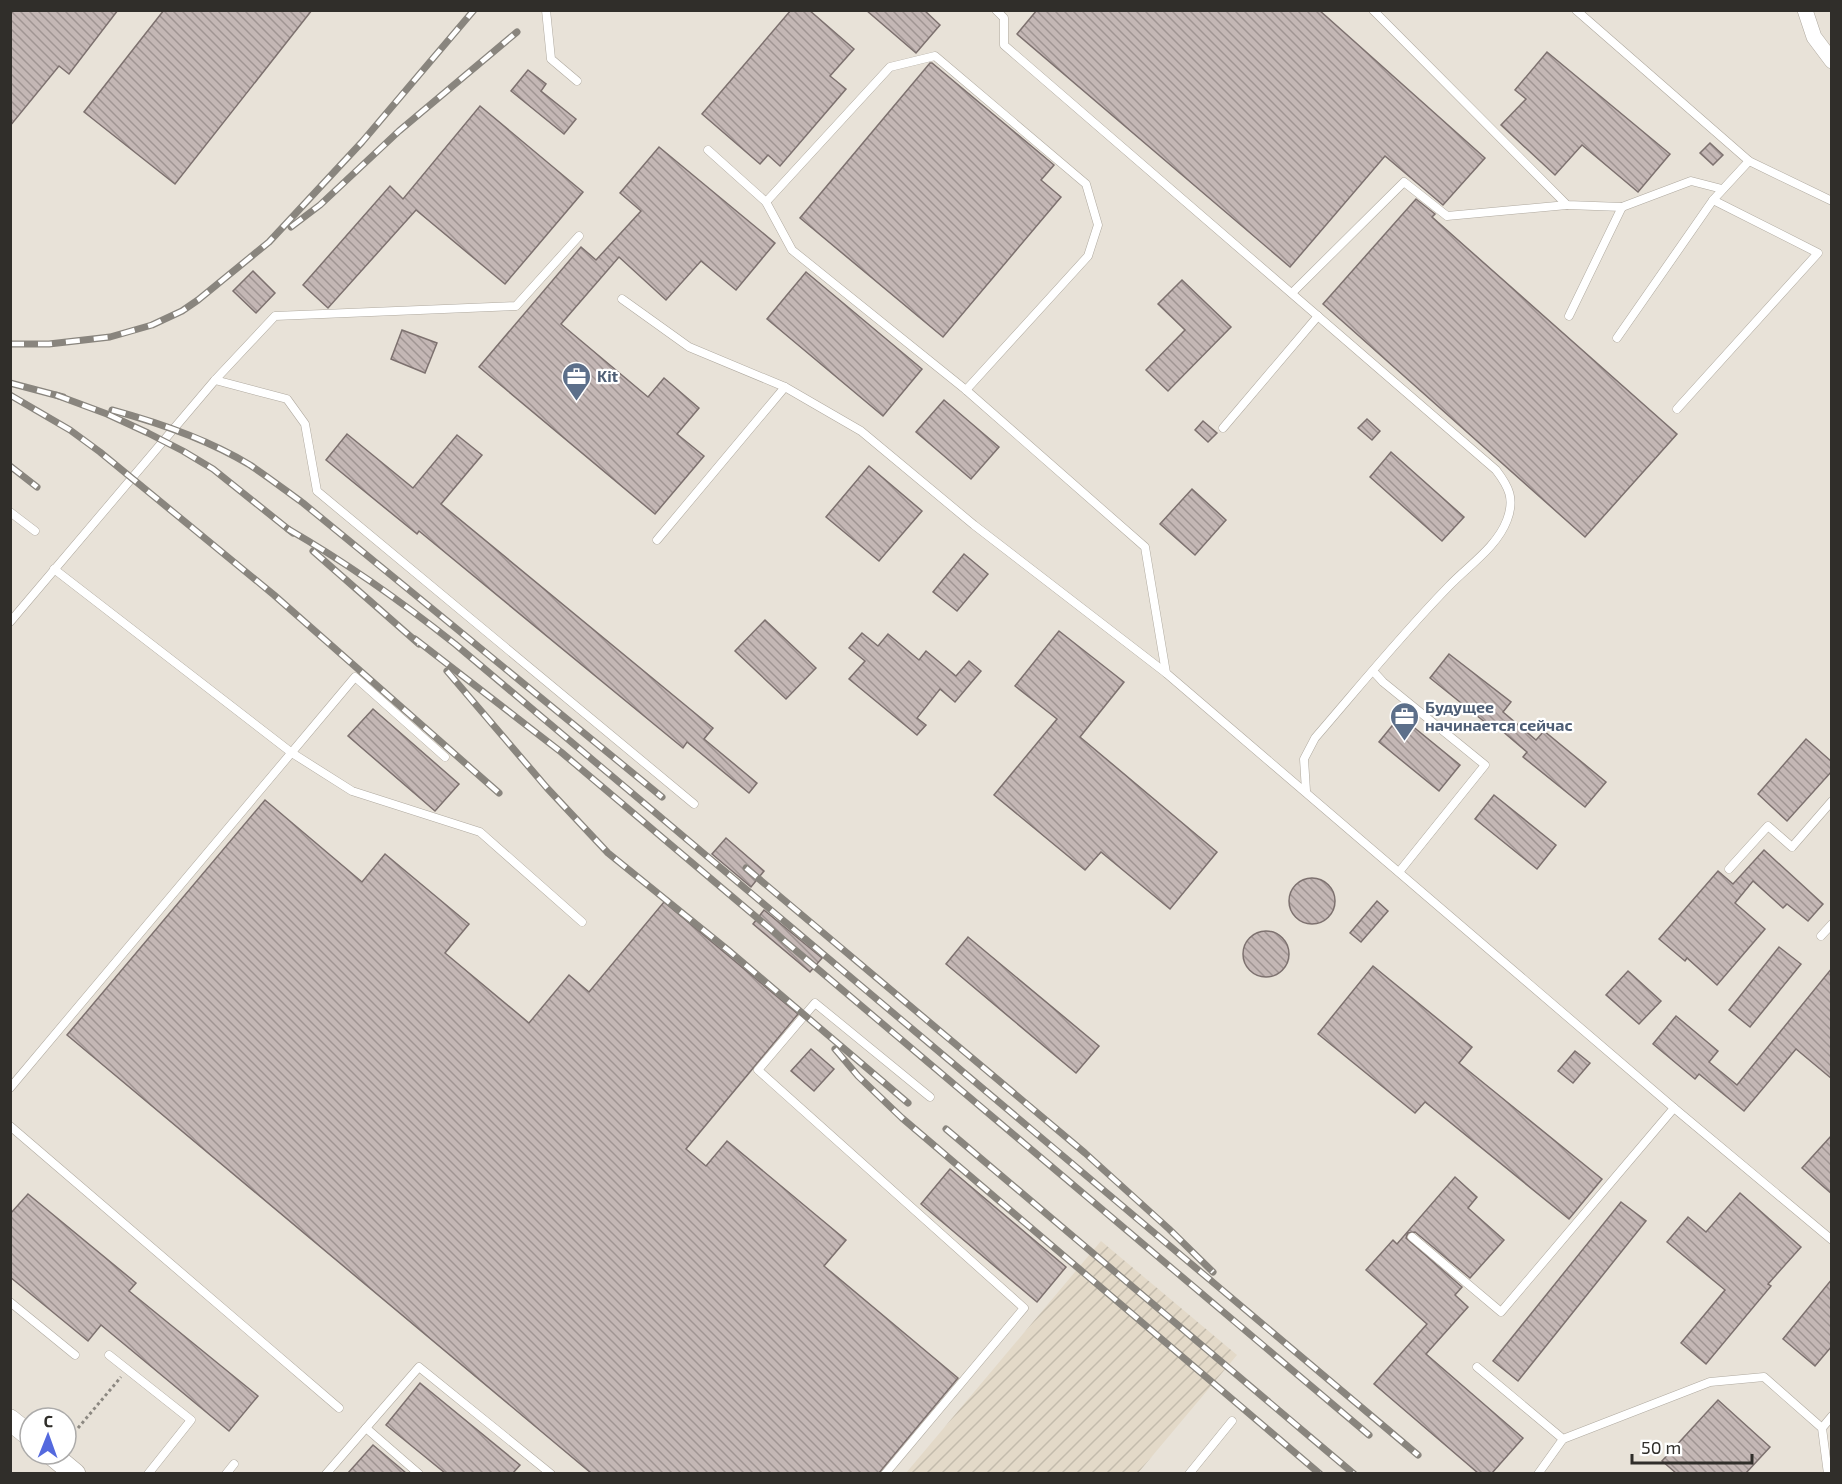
<svg xmlns="http://www.w3.org/2000/svg" width="1842" height="1484" viewBox="0 0 1842 1484" font-family="'Exo 2',sans-serif">
<style>
.industrial{fill:url(#industrial-furrows)}
.building{fill:url(#building-back-hatch);stroke:#7d716f;stroke-width:1.5}
.lines{fill:none;stroke-linecap:round;stroke-linejoin:round}
.lane-casing{stroke:#afa99f;stroke-width:9}
.street-casing{stroke:#afa99f;stroke-width:16}
.secondary-casing{stroke:#afa99f;stroke-width:22}
.path{stroke:#8c8881;stroke-width:3;stroke-dasharray:3 3;stroke-linecap:butt}
.lane{stroke:#fff;stroke-width:8}
.street{stroke:#fff;stroke-width:15}
.secondary{stroke:#fff;stroke-width:21}
.rail-casing{stroke:#89857e;stroke-width:7}
.rail{stroke:#fff;stroke-width:4.5;stroke-dasharray:14;stroke-linecap:butt}
.labels{text-anchor:middle;stroke-width:4.5;stroke-linejoin:round;paint-order:stroke}
.service-label{font-size:16px;font-weight:bold;fill:#4e5e75;stroke:#fff;text-anchor:start}
</style>
<defs>
<pattern id="industrial-furrows" width="10" height="10" patternUnits="userSpaceOnUse" patternTransform="scale(1.5)"><rect width="10" height="10" fill="#e3d9c8"/><path d="M-1 1l2-2M0 10L10 0M9 11l2-2" fill="none" stroke="#c3bbac"/></pattern>
<pattern id="building-back-hatch" width="6" height="6" patternUnits="userSpaceOnUse" patternTransform="scale(1.5)"><rect width="6" height="6" fill="#c4b7b5"/><path d="M-1 5l2 2M0 0l6 6M5-1l2 2" fill="none" stroke="#a09593"/></pattern>
</defs>
<rect width="100%" height="100%" fill="#e8e2d8"/>
<polygon class="industrial" points="1101,1241 1237,1355 1138,1473 906,1473"/>
<g class="building">
<polygon points="14,10 118,10 69,74 59,66 10,126 10,15"/>
<polygon points="164,10 312,10 175,184 84,112"/>
<polygon points="791,10 809,10 854,49 830,76 846,89 780,166 768,155 760,164 702,114"/>
<polygon points="866,10 924,10 940,25 916,53"/>
<polygon points="1037,10 1319,10 1485,158 1443,205 1385,156 1290,267 1017,34"/>
<polygon points="1547,52 1670,154 1638,192 1582,145 1555,175 1501,125 1526,99 1515,90"/>
<polygon points="930,63 932,63 1054,165 1041,180 1061,197 943,337 800,218"/>
<polygon points="528,70 546,84 541,91 576,119 564,134 511,91"/>
<polygon points="480,106 583,192 505,284 416,210 328,308 303,285 390,186 403,199"/>
<polygon points="1710,143 1723,155 1713,165 1700,153"/>
<polygon points="659,147 775,243 736,290 701,261 666,300 619,257 561,324 648,397 664,378 699,408 677,434 704,456 655,514 479,367 581,247 596,260 641,211 620,193"/>
<polygon points="1416,199 1435,214 1432,217 1677,434 1585,537 1323,304"/>
<polygon points="253,271 275,293 256,313 233,291"/>
<polygon points="806,272 922,369 883,416 767,319"/>
<polygon points="1182,280 1231,327 1168,391 1146,370 1185,330 1158,304"/>
<polygon points="402,330 437,343 425,373 391,359"/>
<polygon points="944,400 999,447 971,479 916,432"/>
<polygon points="1367,419 1380,431 1372,440 1358,428"/>
<polygon points="1203,421 1217,433 1208,442 1195,430"/>
<polygon points="347,434 413,488 457,435 482,455 441,504 713,728 704,739 757,783 749,793 687,742 683,748 419,531 417,534 326,460"/>
<polygon points="1391,452 1464,517 1442,541 1370,477"/>
<polygon points="869,466 922,511 879,561 826,517"/>
<polygon points="1192,489 1226,520 1195,555 1160,524"/>
<polygon points="964,554 988,574 957,611 933,592"/>
<polygon points="765,620 816,668 786,699 735,651"/>
<polygon points="1059,631 1124,682 1080,737 1217,852 1170,909 1101,852 1085,870 994,795 1057,719 1015,686"/>
<polygon points="862,633 878,646 888,634 919,660 926,651 956,676 969,661 981,671 955,702 940,689 917,718 926,725 917,735 849,679 865,661 849,648"/>
<polygon points="1449,654 1511,702 1503,712 1536,740 1544,731 1606,782 1585,807 1523,757 1527,752 1494,724 1491,727 1430,678"/>
<polygon points="373,709 459,784 435,811 348,736"/>
<polygon points="1400,716 1460,765 1439,791 1379,742"/>
<polygon points="1806,739 1832,762 1832,771 1787,821 1758,794"/>
<polygon points="1494,795 1556,845 1537,869 1475,819"/>
<polygon points="265,800 362,882 385,854 469,924 445,953 529,1023 569,975 589,992 664,902 798,1014 686,1149 706,1166 727,1141 846,1240 824,1266 958,1378 879,1473 591,1473 67,1035"/>
<polygon points="726,838 764,871 751,887 712,854"/>
<polygon points="1764,850 1823,904 1808,921 1787,904 1783,908 1753,881 1735,903 1765,929 1717,985 1687,958 1685,961 1659,939 1718,871 1733,884"/>
<circle cx="1312" cy="901" r="23"/>
<polygon points="1377,901 1388,911 1361,942 1350,933"/>
<polygon points="764,910 822,958 810,972 753,924"/>
<circle cx="1266" cy="954" r="23"/>
<polygon points="968,937 1099,1046 1076,1073 946,964"/>
<polygon points="1779,947 1801,964 1750,1027 1729,1010"/>
<polygon points="1373,966 1472,1047 1459,1063 1602,1179 1569,1219 1425,1102 1415,1113 1318,1034"/>
<polygon points="1832,968 1832,1079 1796,1049 1744,1111 1699,1074 1695,1079 1653,1044 1676,1016 1718,1051 1709,1062 1737,1085"/>
<polygon points="1628,971 1661,1001 1639,1024 1606,995"/>
<polygon points="811,1049 834,1069 814,1091 791,1071"/>
<polygon points="1575,1051 1590,1063 1573,1083 1558,1071"/>
<polygon points="1832,1135 1832,1194 1802,1168"/>
<polygon points="950,1169 1066,1267 1037,1302 921,1204"/>
<polygon points="1455,1177 1477,1197 1468,1208 1504,1240 1470,1278 1415,1232 1408,1233 1406,1238 1462,1287 1455,1295 1468,1307 1426,1354 1523,1438 1492,1473 1478,1473 1374,1384 1427,1324 1366,1270 1393,1240 1397,1244"/>
<polygon points="1740,1193 1801,1247 1768,1284 1771,1286 1706,1364 1681,1343 1725,1290 1667,1242 1688,1217 1706,1232"/>
<polygon points="28,1194 136,1283 129,1291 258,1396 229,1431 101,1325 88,1341 10,1277 10,1214"/>
<polygon points="1621,1202 1646,1221 1518,1381 1493,1361"/>
<polygon points="1832,1279 1832,1346 1815,1366 1783,1339"/>
<polygon points="420,1383 520,1465 513,1473 445,1473 386,1425"/>
<polygon points="1718,1400 1770,1447 1746,1473 1676,1473 1662,1461"/>
<polygon points="373,1445 406,1473 348,1473"/>
</g>
<g class="lines">
<defs>
<g id="lane">
<polyline points="546,10 551,59 577,81"/>
<path d="M 996,10 L 1004,18 L 1004,45 L 1496,470 C 1509,487 1515,499 1507,520 C 1497,547 1468,566 1449,586 C 1402,634 1359,687 1315,738 L 1304,759 L 1306,791"/>
<polyline points="1373,10 1567,205 1622,207"/>
<polyline points="1576,10 1749,161 1832,201"/>
<polyline points="708,150 766,202 792,250 966,390 1145,547 1166,673 1674,1108 1832,1240"/>
<polyline points="766,202 890,67 935,56 1086,184 1098,225 1088,256 966,390"/>
<polyline points="1292,293 1404,182 1447,216 1567,205"/>
<polyline points="622,299 689,347 785,387 861,431 974,525 1166,673"/>
<polyline points="1569,316 1622,207 1691,181 1722,189"/>
<polyline points="1617,338 1713,200"/>
<polyline points="215,380 287,399 305,424 317,491 694,804"/>
<polyline points="1677,409 1818,253 1713,200 1749,161"/>
<polyline points="1223,428 1318,316"/>
<polyline points="10,512 35,531"/>
<polyline points="657,540 785,387"/>
<polyline points="54,569 292,753 352,791 480,832 582,922"/>
<polyline points="10,622 215,380 275,316 516,306 579,236"/>
<polyline points="1373,671 1383,682 1485,765 1399,872"/>
<polyline points="1729,869 1768,826 1792,847 1832,801"/>
<polyline points="1821,936 1832,924"/>
<polyline points="10,1088 355,677 445,757"/>
<polyline points="10,1126 339,1408"/>
<polyline points="1412,1237 1501,1312 1674,1108"/>
<polyline points="10,1302 75,1355"/>
<polyline points="109,1355 191,1420 148,1474"/>
<polyline points="1477,1367 1563,1439 1710,1382 1764,1377 1822,1428 1828,1474"/>
<polyline points="366,1428 419,1474"/>
<polyline points="1822,1428 1832,1416"/>
<polyline points="226,1474 234,1464"/>
<polyline points="326,1474 419,1367 551,1474"/>
<polyline points="885,1474 1024,1308 758,1070 815,1003 930,1097"/>
<polyline points="1189,1474 1232,1421"/>
<polyline points="1538,1474 1563,1439"/>
</g>
<polyline id="street" points="1805,10 1814,37 1832,61"/>
<g id="secondary">
<polyline points="10,1420 30,1436"/>
<polyline points="51,1454 75,1474"/>
</g>
</defs>
<use href="#lane" class="lane-casing"/>
<use href="#street" class="street-casing"/>
<use href="#secondary" class="secondary-casing"/>
<polyline class="path" points="78,1428 121,1377"/>
<use href="#lane" class="lane"/>
<use href="#street" class="street"/>
<use href="#secondary" class="secondary"/>
<defs>
<g id="rail">
<polyline points="291,227 320,205 399,131 517,32"/>
<polyline points="10,344 49,344 110,337 152,325 182,311 198,300 269,242 362,142 474,10"/>
<polyline points="10,383 63,397"/>
<polyline points="10,395 70,430 100,452 274,595 499,793"/>
<polyline points="56,395 107,414 148,433 183,451 213,469 293,533"/>
<path d="M 112,410 C 160,423 207,439 250,465 C 268,477 285,490 303,503 L 662,797"/>
<polyline points="10,466 37,487"/>
<path d="M 288,529 C 347,563 402,602 455,644 L 1418,1455"/>
<polyline points="313,551 419,644"/>
<polyline points="415,639 561,752 1369,1435"/>
<polyline points="447,671 547,788 608,853 728,950 908,1103"/>
<polyline points="746,868 1085,1153 1169,1229 1213,1272"/>
<polyline points="835,1049 858,1076 902,1118 1320,1474"/>
<polyline points="946,1129 1354,1474"/>
</g>
</defs>
<use href="#rail" class="rail-casing"/>
<use href="#rail" class="rail"/>
</g>
<defs>
<symbol id="office-pin" viewBox="-11 -11 22 30"><path d="M0 17L-7.5 6A9.5 9.5 0 1 1 7.5 6Z" fill="#5c6f8a" stroke="#fff"/><path d="M-6-3h4V-5.5h4V-3h4V5H-6ZM-1-4.5V-3h2v-1.5ZM-6 0V1H6V0Z" fill="#fff"/></symbol>
</defs>
<g fill-rule="evenodd">
<use href="#office-pin" x="560" y="360" width="33" height="45"/>
<use href="#office-pin" x="1388" y="700" width="33" height="45"/>
</g>
<g class="labels">
<g class="service-label">
<text x="597" y="382">Kit</text>
<text x="1425" y="713">Будущее<tspan x="1425" dy="18">начинается сейчас</tspan></text>
</g>
</g>
<rect width="1842" height="1484" fill="none" stroke="#302e2a" stroke-width="24"/>
<g transform="translate(48 1436) rotate(1)"><circle r="28" fill="#ffffff" stroke="#acabaa" stroke-width="1.5"/>
<path d="M0-4.5L10 22L0 15L-10 22Z" fill="#5469de"/>
<text y="-9" font-size="16" font-weight="bold" text-anchor="middle" fill="#302e2a">С</text>
</g>
<path d="M1632 1454v9h120v-9" fill="none" stroke="#302e2a" stroke-width="3"/>
<text x="1641" y="1454" font-size="18" fill="#302e2a" stroke="#ffffff" stroke-width="4.5" paint-order="stroke">50 m</text>
</svg>
